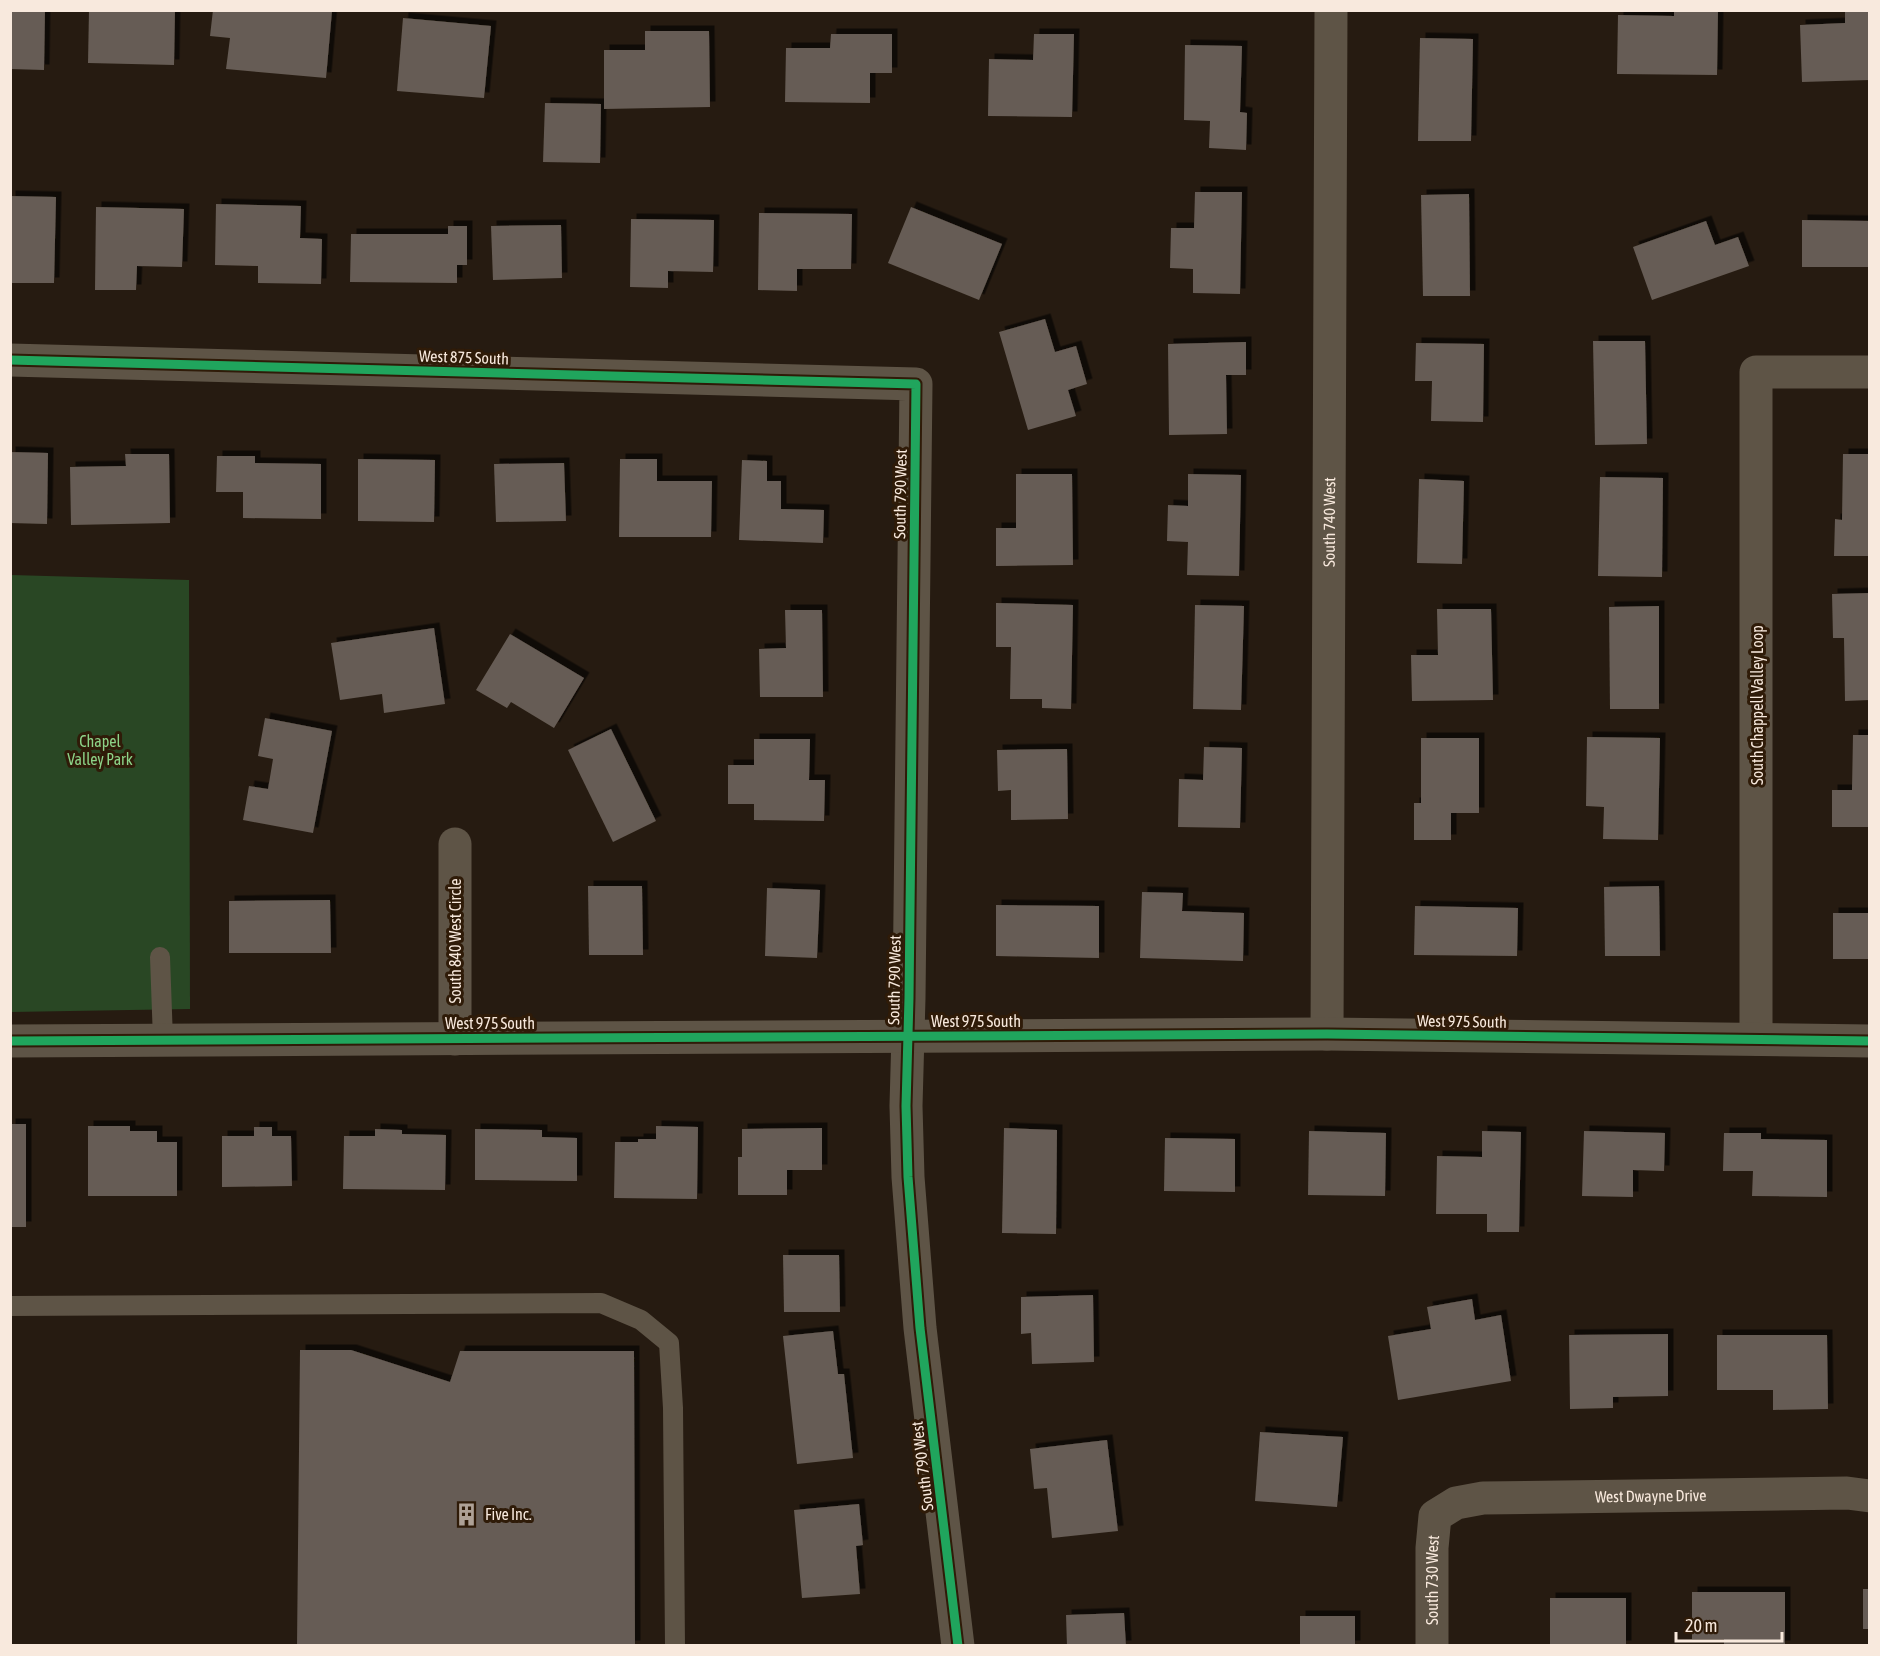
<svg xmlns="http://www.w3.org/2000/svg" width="1880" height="1656" viewBox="0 0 1880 1656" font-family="'Asap Condensed',sans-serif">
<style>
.green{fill:#294724}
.building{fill:#665c54;filter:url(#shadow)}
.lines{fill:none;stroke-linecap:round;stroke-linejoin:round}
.lane{stroke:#5e5446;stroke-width:20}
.street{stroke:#5e5446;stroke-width:33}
.cycleway-casing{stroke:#2f1b08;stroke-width:13}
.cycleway{stroke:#20a55d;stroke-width:9}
.labels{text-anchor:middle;stroke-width:6;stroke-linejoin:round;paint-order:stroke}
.street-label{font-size:16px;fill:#f8e9dd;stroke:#2f1b08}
.park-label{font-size:16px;fill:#8cd388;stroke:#2f1b08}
.poi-label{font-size:16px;fill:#f8e9dd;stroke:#2f1b08;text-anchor:start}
</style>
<defs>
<filter id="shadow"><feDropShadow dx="5.5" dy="-5.5" stdDeviation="0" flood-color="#0009"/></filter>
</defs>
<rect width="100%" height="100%" fill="#261b11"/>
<polygon class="green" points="11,575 189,580 190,1009 11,1012"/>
<g class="building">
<polygon points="10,10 45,10 44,70 10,69"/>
<polygon points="89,10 175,10 174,65 88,63"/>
<polygon points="213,10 332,11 326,78 226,69 230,38 210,36"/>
<polygon points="1674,10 1718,10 1717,75 1617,74 1618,15 1674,16"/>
<polygon points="1845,10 1870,10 1870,80 1802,82 1800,25 1845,23"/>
<polygon points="403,18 491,26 484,98 397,91"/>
<polygon points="645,31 709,31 710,107 604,109 604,50 645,50"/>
<polygon points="831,34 892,34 892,73 870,73 870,103 785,102 786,48 830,48"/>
<polygon points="1034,34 1074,34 1072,117 988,116 989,59 1033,60"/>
<polygon points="1420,38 1473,39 1471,141 1418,141"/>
<polygon points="1185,45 1242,46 1240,112 1247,113 1246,150 1209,148 1210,121 1184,120"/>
<polygon points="545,103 601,104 600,163 543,162"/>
<polygon points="1195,192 1242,192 1240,294 1193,293 1193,269 1170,268 1171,228 1194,228"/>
<polygon points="1469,194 1470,296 1423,296 1421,195"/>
<polygon points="10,196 56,197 54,283 10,283"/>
<polygon points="216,204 301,206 300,238 322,239 321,284 258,283 258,266 215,265"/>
<polygon points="96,207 184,209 182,267 137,266 136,290 95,290"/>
<polygon points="911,207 1002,244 979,300 888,263"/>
<polygon points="759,213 852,214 851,269 797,269 797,291 758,290"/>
<polygon points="631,219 714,220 713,272 668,271 668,288 630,287"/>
<polygon points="1802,220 1870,221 1870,267 1802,267"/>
<polygon points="1706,221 1715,245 1738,237 1749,266 1652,300 1633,247"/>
<polygon points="561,225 562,278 493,280 491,226"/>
<polygon points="448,226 467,226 467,265 457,265 457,283 350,282 351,234 448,234"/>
<polygon points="1045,319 1055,352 1076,346 1087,384 1068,390 1076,416 1028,430 999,332"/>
<polygon points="1593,341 1645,341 1647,444 1595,445"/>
<polygon points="1246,342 1246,375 1226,375 1227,434 1169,435 1168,344"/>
<polygon points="1416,343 1484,344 1483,422 1431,421 1432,381 1415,381"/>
<polygon points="10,452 48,453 47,524 10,523"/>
<polygon points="125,454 169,454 170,523 71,525 70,467 126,466"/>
<polygon points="1843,454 1870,454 1870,556 1834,556 1835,519 1842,520"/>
<polygon points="217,456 255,456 255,463 321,464 321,519 243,518 243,492 216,492"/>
<polygon points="358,459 435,460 434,522 358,521"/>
<polygon points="620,459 657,459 657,481 712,481 711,537 619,537"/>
<polygon points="742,460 767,461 767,481 781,481 781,509 824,510 823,543 739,540"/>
<polygon points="564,463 566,521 496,522 494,464"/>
<polygon points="1016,474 1072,474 1073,565 996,566 996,528 1016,528"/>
<polygon points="1188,474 1241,475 1239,576 1187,575 1188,542 1167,541 1168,505 1188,506"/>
<polygon points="1600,477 1663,478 1662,577 1598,576"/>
<polygon points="1419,479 1464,481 1462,564 1417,563"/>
<polygon points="1870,593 1870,700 1845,701 1844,638 1833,638 1832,594"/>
<polygon points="996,603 1073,605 1071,709 1042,708 1042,699 1010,699 1011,647 996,647"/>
<polygon points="1195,605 1244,606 1241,710 1193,709"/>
<polygon points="1659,606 1659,709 1610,709 1609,607"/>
<polygon points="1437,609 1491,609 1493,700 1412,701 1411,655 1438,655"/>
<polygon points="785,610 822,610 823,697 760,697 759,649 786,648"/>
<polygon points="434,628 445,704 384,713 382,694 340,700 331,643"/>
<polygon points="510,634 584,678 554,728 511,702 507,708 476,690"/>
<polygon points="265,718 332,731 313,833 243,820 249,786 268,789 273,759 258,756"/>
<polygon points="611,729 656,821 613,842 568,750"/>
<polygon points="1853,735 1870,735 1870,827 1832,827 1832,790 1852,790"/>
<polygon points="1587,737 1660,738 1658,840 1603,839 1604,807 1586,806"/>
<polygon points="1421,738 1479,738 1479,813 1451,813 1451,840 1414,840 1414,803 1421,803"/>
<polygon points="754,739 810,739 809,780 825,780 824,821 754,820 754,804 728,804 728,765 754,765"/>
<polygon points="1204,747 1242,748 1240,828 1178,827 1179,779 1203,780"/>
<polygon points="1067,749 1068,819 1011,820 1011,790 998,791 997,750"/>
<polygon points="588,886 642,886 643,955 589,955"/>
<polygon points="1659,886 1660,956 1605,956 1604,887"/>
<polygon points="767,888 820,890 817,958 765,956"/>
<polygon points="1142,892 1183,893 1182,911 1244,913 1243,961 1140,958"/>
<polygon points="330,900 331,953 229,953 229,901"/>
<polygon points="996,905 1099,906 1099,958 996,956"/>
<polygon points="1415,906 1518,908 1517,956 1414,955"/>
<rect x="1833" y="913" width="37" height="46"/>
<rect x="10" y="1124" width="16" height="103"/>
<polygon points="88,1126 130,1126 130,1131 157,1131 157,1142 177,1142 177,1196 88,1196"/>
<polygon points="656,1126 698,1127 697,1199 614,1198 615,1142 638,1142 638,1139 656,1139"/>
<polygon points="254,1127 272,1127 272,1136 291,1136 292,1186 222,1187 222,1136 254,1136"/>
<polygon points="822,1128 822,1170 787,1170 787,1195 738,1195 738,1157 742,1157 742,1129"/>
<polygon points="1004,1128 1057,1130 1056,1234 1002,1233"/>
<polygon points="375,1129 402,1130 402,1134 446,1135 445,1190 343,1189 344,1136 375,1136"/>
<polygon points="475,1129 542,1130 542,1137 577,1138 577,1181 475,1180"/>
<polygon points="1309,1131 1386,1133 1385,1196 1308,1195"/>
<polygon points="1482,1131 1521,1132 1519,1232 1487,1232 1487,1214 1436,1214 1437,1156 1482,1157"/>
<polygon points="1584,1131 1665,1133 1664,1171 1633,1170 1633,1197 1582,1196"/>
<polygon points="1724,1133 1761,1133 1761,1139 1827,1140 1827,1197 1752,1196 1753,1171 1723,1171"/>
<polygon points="1165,1138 1235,1139 1235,1192 1164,1191"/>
<polygon points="783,1255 839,1255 840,1312 784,1312"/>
<polygon points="1093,1295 1094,1362 1032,1364 1031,1333 1021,1334 1021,1297"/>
<polygon points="1472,1299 1475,1320 1501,1315 1511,1381 1398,1400 1388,1336 1431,1329 1427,1307"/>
<polygon points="833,1331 838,1374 844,1374 853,1458 797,1464 783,1336"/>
<polygon points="1668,1334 1668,1396 1613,1397 1613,1408 1570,1409 1569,1335"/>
<polygon points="1717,1335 1827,1335 1828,1409 1773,1410 1773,1390 1717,1390"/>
<polygon points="300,1350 351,1350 450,1382 460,1351 634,1351 635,1646 297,1646"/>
<polygon points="1260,1432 1343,1437 1337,1507 1255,1501"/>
<polygon points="1107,1440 1118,1531 1052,1538 1047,1488 1034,1489 1030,1449"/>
<polygon points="859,1504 863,1545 856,1546 860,1594 802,1598 794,1510"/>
<rect x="1863" y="1589" width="7" height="40"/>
<polygon points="1692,1592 1785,1592 1785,1646 1724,1646 1724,1639 1692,1639"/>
<rect x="1550" y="1598" width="76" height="48"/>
<polygon points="1124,1613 1126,1646 1067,1646 1066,1615"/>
<rect x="1300" y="1616" width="55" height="30"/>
</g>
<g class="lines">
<g class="lane">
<polyline points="160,957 163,1040"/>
<polyline points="10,1306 601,1303 641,1320 669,1343 673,1408 675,1646"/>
</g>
<g class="street">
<polyline points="10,360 916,384 909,998 906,1106 908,1177 920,1328 958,1646"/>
<polyline points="455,844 455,1039"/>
<path id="s1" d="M 1327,1034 L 1331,10"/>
<polyline points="1756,1039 1756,372 1870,372"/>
<polyline points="10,1041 1327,1034 1870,1041"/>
<path id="s2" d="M 1432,1646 L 1432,1548 L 1435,1516 L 1456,1503 L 1483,1498 L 1847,1493 L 1870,1496"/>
</g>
<defs>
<g id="cycleway">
<polyline points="10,360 916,384 909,998 906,1106 908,1177 920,1328 958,1646"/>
<polyline points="10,1041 1327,1034 1870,1041"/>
</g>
</defs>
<use href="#cycleway" class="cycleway-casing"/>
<use href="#cycleway" class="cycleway"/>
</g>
<defs>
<symbol id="building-bare" viewBox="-9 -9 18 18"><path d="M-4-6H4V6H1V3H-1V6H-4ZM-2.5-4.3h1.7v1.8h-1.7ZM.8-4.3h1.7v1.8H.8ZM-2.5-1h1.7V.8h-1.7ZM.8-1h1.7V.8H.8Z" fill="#aea196" stroke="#2f1b08" stroke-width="2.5" paint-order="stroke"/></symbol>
</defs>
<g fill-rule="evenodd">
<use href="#building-bare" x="450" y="1498" width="33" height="33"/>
</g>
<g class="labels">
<g class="street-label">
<text transform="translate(464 357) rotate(2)" y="6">West 875 South</text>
<text transform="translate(900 494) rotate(-89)" y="6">South 790 West</text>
<text dy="6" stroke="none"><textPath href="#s1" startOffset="512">South 740 West</textPath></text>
<text transform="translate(1757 705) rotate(-90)" y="6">South Chappell Valley Loop</text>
<text transform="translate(455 941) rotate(-90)" y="6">South 840 West Circle</text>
<text transform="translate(894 980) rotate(-89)" y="6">South 790 West</text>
<text x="976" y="1027">West 975 South</text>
<text transform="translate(1462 1021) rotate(1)" y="6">West 975 South</text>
<text x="490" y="1029">West 975 South</text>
<text transform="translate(922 1466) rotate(-97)" y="6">South 790 West</text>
<text dy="6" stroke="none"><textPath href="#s2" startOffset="350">West Dwayne Drive</textPath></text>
<text dy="6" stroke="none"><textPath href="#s2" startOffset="66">South 730 West</textPath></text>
</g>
<g class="park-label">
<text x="100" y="747">Chapel<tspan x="100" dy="18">Valley Park</tspan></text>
</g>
<g class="poi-label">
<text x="485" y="1520">Five Inc.</text>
</g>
</g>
<rect width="1880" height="1656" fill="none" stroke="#f8e9dd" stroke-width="24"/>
<path d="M1676 1632v9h106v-9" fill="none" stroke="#f8e9dd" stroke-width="3"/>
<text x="1685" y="1632" font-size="18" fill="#f8e9dd" stroke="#2f1b08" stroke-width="4.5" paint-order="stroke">20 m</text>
</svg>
